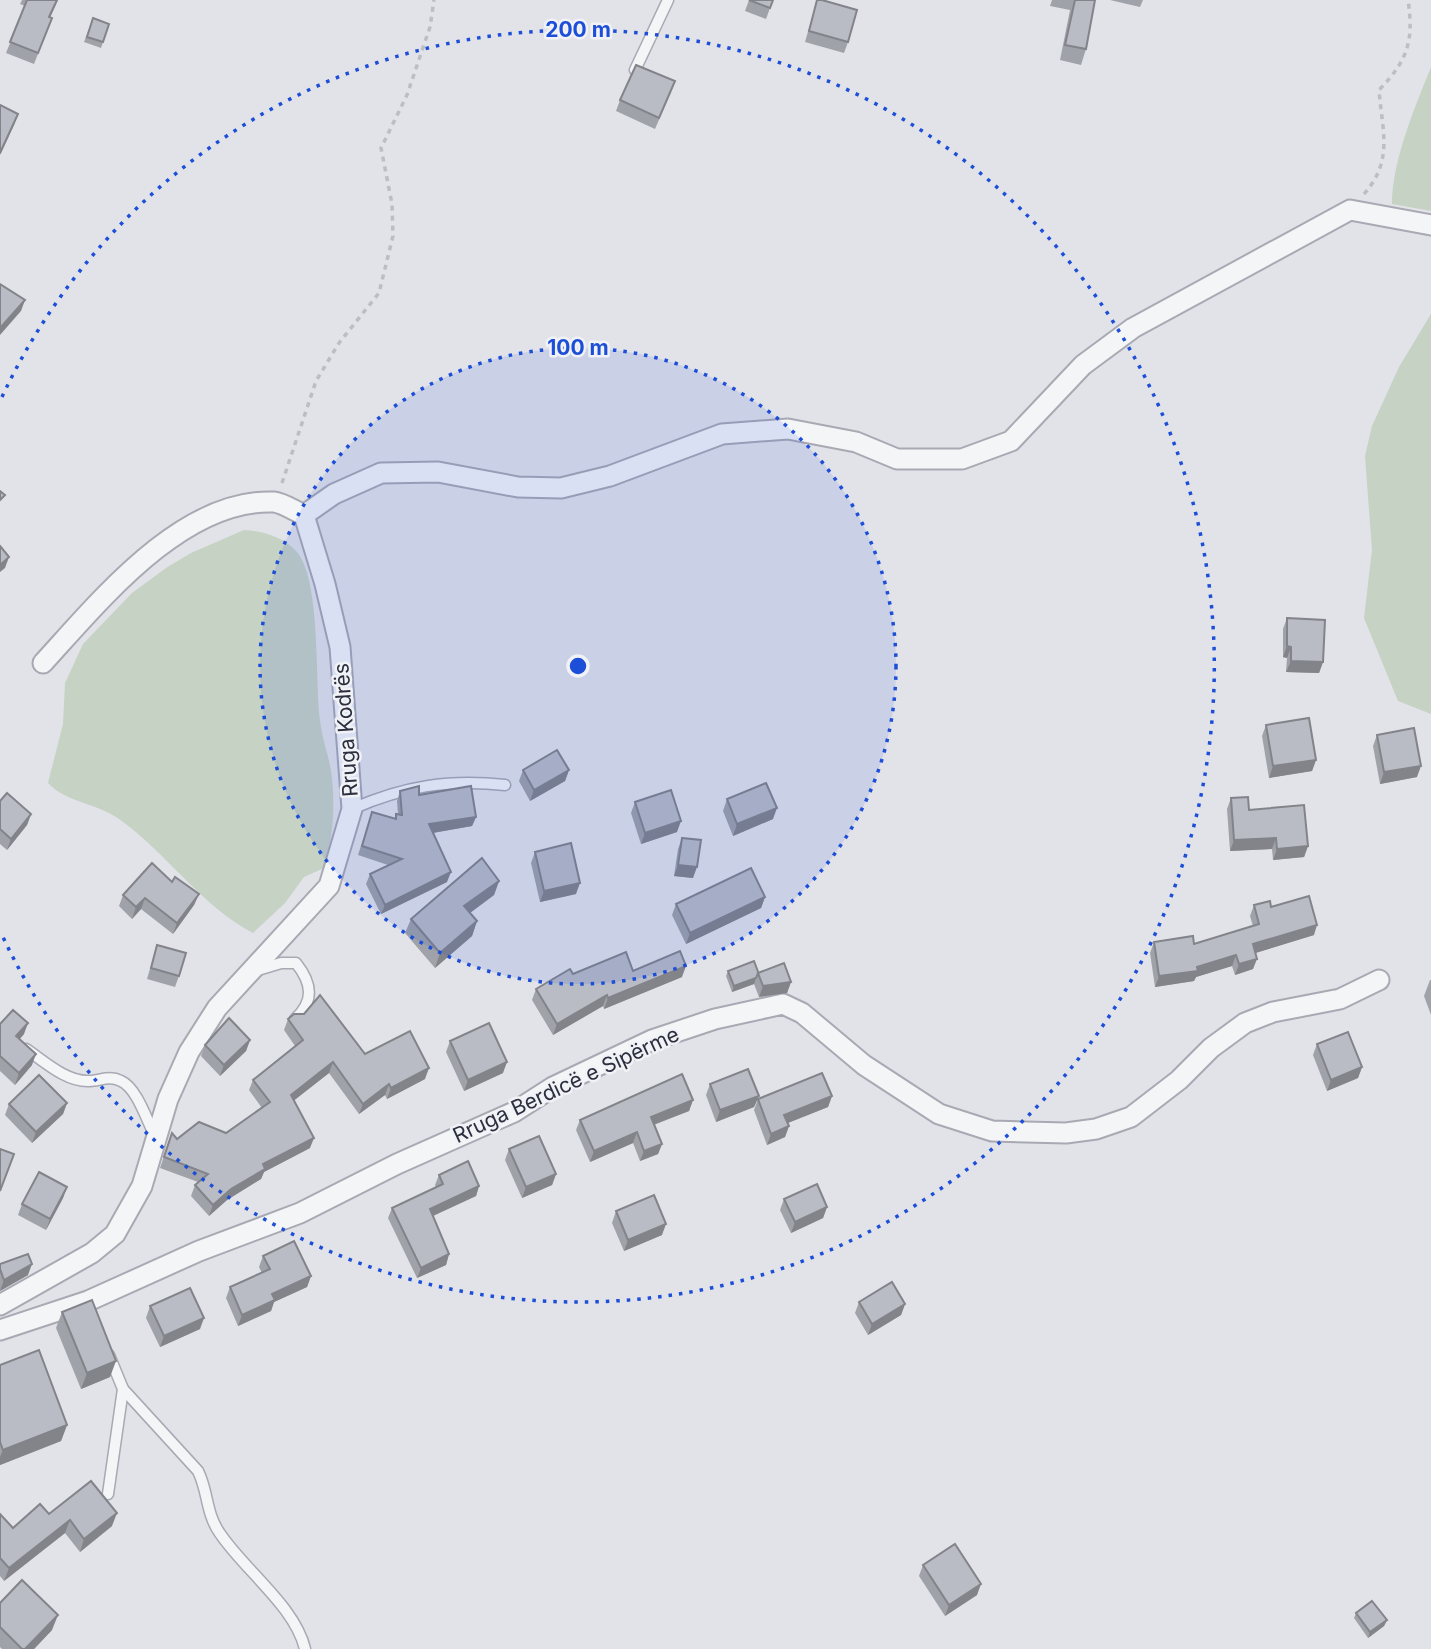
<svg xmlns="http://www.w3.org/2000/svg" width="1431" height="1649" viewBox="0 0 1431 1649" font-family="Inter,sans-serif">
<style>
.green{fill:#c5d2c4}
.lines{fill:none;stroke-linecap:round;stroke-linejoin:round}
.lane-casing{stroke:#a8a9b3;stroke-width:13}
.street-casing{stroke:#a8a9b3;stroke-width:23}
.path{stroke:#bcbec3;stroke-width:3.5;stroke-dasharray:5 5;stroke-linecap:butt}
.lane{stroke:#f4f5f7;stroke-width:10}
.street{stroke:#f4f5f7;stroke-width:19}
.wall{fill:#9fa2a9}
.shaded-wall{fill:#82848a}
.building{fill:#b9bcc5;stroke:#82848a;stroke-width:2}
.ring{fill:none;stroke:#1d4ed8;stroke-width:3.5;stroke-dasharray:3.5 7}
.labels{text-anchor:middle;stroke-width:5;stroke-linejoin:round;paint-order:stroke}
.street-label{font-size:21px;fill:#2c2f3f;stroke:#f1f2f6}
.centre{fill:#1d4ed8;stroke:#f1f2f6;stroke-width:3.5}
.ring-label{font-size:21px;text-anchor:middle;font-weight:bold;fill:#1d4ed8;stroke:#f1f2f6;stroke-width:5;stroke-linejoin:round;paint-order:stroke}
</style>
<rect width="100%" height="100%" fill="#e2e3e9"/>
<g class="green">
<path d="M 1431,67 L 1431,211 L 1392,204 C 1392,161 1415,107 1431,67 Z"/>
<polygon points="1431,314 1431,714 1398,701 1364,618 1372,550 1365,456 1372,426 1399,367"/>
<path d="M 244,530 C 263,531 284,537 297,552 C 321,581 315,681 320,720 C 322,740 330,758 332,778 C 335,808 333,839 324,868 L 304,877 L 285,903 L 253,933 C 200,905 167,853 119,819 C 97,803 67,803 48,783 L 63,724 L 65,683 L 83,644 L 132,593 L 166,568 L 191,553 Z"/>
</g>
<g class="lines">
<defs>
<g id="lane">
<polyline points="635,70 668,0"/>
<path d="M 352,809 C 404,786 449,779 505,785"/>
<path d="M 258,970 L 281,963 L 296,963 C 312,983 315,1001 295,1019"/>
<path d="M 26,1049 C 44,1061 66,1082 89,1081 C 100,1081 109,1075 121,1081 C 137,1088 147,1121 155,1136"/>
<path d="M 109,1355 L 123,1389 L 198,1471 C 208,1491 206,1513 219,1532 C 243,1569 295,1606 305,1649"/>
<polyline points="108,1494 123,1389"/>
</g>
<g id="street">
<polyline points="304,515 334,494 381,473 438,472 518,487 561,488 610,476 722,434 788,429 856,442 897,459 962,459 1011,441 1083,365 1133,328 1350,210 1431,225"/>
<path d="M 0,1305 L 92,1253 L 115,1234 L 142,1186 L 168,1099 L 189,1052 L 217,1008 L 329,886 L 352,809 L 340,647 L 325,584 L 304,515 C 295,511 283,503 274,502 C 182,498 99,602 43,663"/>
<polyline points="0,1330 88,1301 199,1251 300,1213 397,1164 514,1112 553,1087 652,1040 715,1019 783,1004 802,1013 864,1065 939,1114 992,1131 1066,1133 1096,1129 1131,1117 1179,1080 1211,1048 1245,1023 1273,1012 1340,999 1379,980"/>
</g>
</defs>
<use href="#lane" class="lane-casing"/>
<use href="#street" class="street-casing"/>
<g class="path">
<path d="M 1364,194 C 1394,160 1382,131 1379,90 C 1408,60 1414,41 1408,0"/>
<polyline points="282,483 316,381 339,343 379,293 393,236 392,204 381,148 407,95 430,27 434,0"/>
</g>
<use href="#lane" class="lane"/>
<use href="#street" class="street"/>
</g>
<g class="wall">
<polygon points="22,0 58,0 50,18 52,18 34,64 6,53 25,6 20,4"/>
<polygon points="749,0 773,0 766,19 745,11"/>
<polygon points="817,0 848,42 844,53 805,42"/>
<polygon points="1052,0 1095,0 1086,49 1081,65 1060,60 1070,10 1050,6"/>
<polygon points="1110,0 1143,0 1140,7"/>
<polygon points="93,18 103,42 101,48 84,42"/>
<polygon points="671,92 655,129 616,111 620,100"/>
<polygon points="1287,618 1323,662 1319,673 1286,672 1287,658 1283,657 1283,629"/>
<polygon points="1266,725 1316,760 1312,771 1269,778 1262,736"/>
<polygon points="1377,735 1417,777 1380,784 1373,746"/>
<polygon points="523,770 569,770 565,781 530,801 519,781"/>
<polygon points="400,791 419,795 476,817 472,826 433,833 447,882 381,914 366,884 370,874 388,865 358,855 372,812 395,819 396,814 398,814 397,801"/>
<polygon points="1231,798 1308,846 1304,857 1273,860 1272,849 1230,851 1227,809"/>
<polygon points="727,799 773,819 733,836 723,811"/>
<polygon points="0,801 31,814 27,825 7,850 0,844"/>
<polygon points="635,802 677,832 641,844 631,813"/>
<polygon points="682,838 693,878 674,876 678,849"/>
<polygon points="535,852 576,894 540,902 531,863"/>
<polygon points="499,881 494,895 470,913 477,921 472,936 435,968 405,933 411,919"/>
<polygon points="172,882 199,894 194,905 173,934 141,909 132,919 119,906 123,895"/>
<polygon points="765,897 761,908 686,944 672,915 676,904"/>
<polygon points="1254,905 1271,907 1314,935 1255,953 1253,969 1235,975 1232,966 1196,977 1194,981 1155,987 1150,953 1154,942 1194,944 1253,926 1250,916"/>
<polygon points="157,945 179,976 175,987 147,979"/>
<polygon points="633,971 682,977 604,1009 603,1006 553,1035 532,1000 536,989 573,974"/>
<polygon points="728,971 758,973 791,982 787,993 759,997 754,984 732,992 726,976"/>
<polygon points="1430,980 1431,980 1431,1015 1424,996"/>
<polygon points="288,1019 365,1054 425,1079 387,1099 385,1095 359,1114 329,1073 294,1100 310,1148 264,1172 261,1179 227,1200 209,1216 191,1196 195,1185 198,1182 160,1168 172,1133 177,1139 226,1133 262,1108 249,1090 253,1080 295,1046 284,1030"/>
<polygon points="0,1024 24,1034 20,1039 32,1065 15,1085 0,1071"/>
<polygon points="250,1040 246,1051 220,1076 201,1056 205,1045"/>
<polygon points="450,1041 503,1073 464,1091 446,1052"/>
<polygon points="1317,1044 1362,1067 1358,1078 1327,1091 1313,1055"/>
<polygon points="710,1084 759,1096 754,1107 716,1122 706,1095"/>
<polygon points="832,1096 828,1107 788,1123 789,1126 785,1137 767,1145 754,1110 758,1099"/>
<polygon points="693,1100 689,1111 654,1125 662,1144 658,1154 640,1161 633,1143 590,1162 576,1130 580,1120"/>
<polygon points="67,1103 63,1114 32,1143 5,1115 9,1104"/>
<polygon points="509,1149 556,1174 552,1185 522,1198 505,1160"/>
<polygon points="439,1175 479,1186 476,1196 433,1216 449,1254 446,1265 417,1278 388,1218 392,1208 436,1187 435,1185"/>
<polygon points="67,1187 63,1198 46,1230 18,1215 22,1204"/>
<polygon points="784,1199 827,1207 823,1218 791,1233 780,1210"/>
<polygon points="616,1211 662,1235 624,1251 612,1223"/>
<polygon points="263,1256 311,1276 307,1287 274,1302 271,1311 238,1326 226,1298 230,1287 262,1273 259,1267"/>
<polygon points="0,1264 28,1275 0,1291"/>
<polygon points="859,1302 905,1304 901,1315 868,1335 855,1313"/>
<polygon points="150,1306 200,1329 160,1347 146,1318"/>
<polygon points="62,1312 110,1377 81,1389 56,1328"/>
<polygon points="0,1365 67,1425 61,1441 0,1465"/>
<polygon points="0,1514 13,1528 49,1514 112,1526 80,1552 65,1533 4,1581 0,1576"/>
<polygon points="923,1565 977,1595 945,1616 919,1576"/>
<polygon points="0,1603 52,1630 34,1649 2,1649 0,1647"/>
<polygon points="1356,1613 1387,1620 1384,1626 1368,1638 1354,1618"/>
</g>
<g class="shaded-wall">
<polygon points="18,114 14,125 0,155 0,153"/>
<polygon points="25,300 21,311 0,335 0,328"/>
<polygon points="9,557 5,568 0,572 0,565"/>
<polygon points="1287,646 1291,647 1287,658 1283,657"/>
<polygon points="1291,661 1323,662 1319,673 1286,672"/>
<polygon points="1316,760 1312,771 1269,778 1273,766"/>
<polygon points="1421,766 1417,777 1380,784 1384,772"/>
<polygon points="569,770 565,781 530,801 534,790"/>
<polygon points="777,808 773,819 733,836 737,824"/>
<polygon points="31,814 27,825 7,850 11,839"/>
<polygon points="476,817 472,826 426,834 429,824"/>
<polygon points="681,821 677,832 641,844 645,833"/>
<polygon points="1276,838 1272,849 1230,851 1234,840"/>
<polygon points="1308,846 1304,857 1273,860 1277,849"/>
<polygon points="678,865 697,867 693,878 674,876"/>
<polygon points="451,872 447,882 381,914 385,905"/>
<polygon points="499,881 494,895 459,921 464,906"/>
<polygon points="580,883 576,894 540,902 544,891"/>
<polygon points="199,894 194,905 173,934 177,923"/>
<polygon points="765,897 761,908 686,944 690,933"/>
<polygon points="145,898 141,909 132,919 136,907"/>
<polygon points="477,921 472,936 435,968 440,953"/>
<polygon points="1317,925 1314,935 1249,955 1253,944"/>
<polygon points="1236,955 1232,966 1196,977 1194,981 1155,987 1159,976"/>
<polygon points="1257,959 1253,969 1235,975 1239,964"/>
<polygon points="686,966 682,977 604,1009 608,998"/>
<polygon points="756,978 754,984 732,992 734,986"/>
<polygon points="791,982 787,993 759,997 763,986"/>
<polygon points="607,995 603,1006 553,1035 557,1024"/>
<polygon points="28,1023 24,1034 12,1047 16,1036"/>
<polygon points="250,1040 246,1051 220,1076 224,1065"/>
<polygon points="36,1054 32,1065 15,1085 19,1073"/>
<polygon points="333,1062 329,1073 287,1106 291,1095"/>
<polygon points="507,1062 503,1073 464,1091 468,1080"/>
<polygon points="1362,1067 1358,1078 1327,1091 1331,1080"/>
<polygon points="429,1068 425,1079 387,1099 391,1088"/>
<polygon points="389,1084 385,1095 359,1114 363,1104"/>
<polygon points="759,1096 754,1107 716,1122 720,1110"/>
<polygon points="832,1096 828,1107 780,1126 784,1115"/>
<polygon points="693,1100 689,1111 647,1127 651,1117"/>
<polygon points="67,1103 63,1114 32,1143 36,1132"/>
<polygon points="789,1126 785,1137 767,1145 771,1134"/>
<polygon points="637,1132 633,1143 590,1162 594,1151"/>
<polygon points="314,1138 310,1148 264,1172 261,1179 227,1200 209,1216 213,1205 263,1164"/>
<polygon points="662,1144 658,1154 640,1161 644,1151"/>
<polygon points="556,1174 552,1185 522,1198 526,1187"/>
<polygon points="479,1186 476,1196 426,1219 430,1209"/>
<polygon points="67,1187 63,1198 46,1230 50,1219"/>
<polygon points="827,1207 823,1218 791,1233 795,1222"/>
<polygon points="666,1224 662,1235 624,1251 628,1240"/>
<polygon points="449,1254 446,1265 417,1278 421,1268"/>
<polygon points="32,1264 28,1275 0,1291 4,1280"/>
<polygon points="311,1276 307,1287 274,1302 271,1311 238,1326 242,1315 272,1294"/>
<polygon points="905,1304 901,1315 868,1335 872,1324"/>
<polygon points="204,1318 200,1329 160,1347 164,1336"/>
<polygon points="116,1361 110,1377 81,1389 87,1373"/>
<polygon points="67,1425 61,1441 0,1465 0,1457 3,1450"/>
<polygon points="117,1513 112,1526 80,1552 84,1539"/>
<polygon points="70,1520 65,1533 4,1581 9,1568"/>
<polygon points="981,1584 977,1595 945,1616 949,1605"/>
<polygon points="58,1615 52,1630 34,1649 25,1649"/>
<polygon points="1387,1620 1384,1626 1368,1638 1370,1632"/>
</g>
<g class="building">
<polygon points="27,0 57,0 49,17 52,18 38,53 10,42"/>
<polygon points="749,0 773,0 770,8"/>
<polygon points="817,0 822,0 857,10 848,42 809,31"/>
<polygon points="1075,0 1095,0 1086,49 1065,45"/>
<polygon points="93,18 109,24 103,42 87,37"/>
<polygon points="636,65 675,81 659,118 620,100"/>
<polygon points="0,105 18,114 0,153"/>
<polygon points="0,284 25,300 0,328"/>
<polygon points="0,491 5,495 0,500"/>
<polygon points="0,546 9,557 0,565"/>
<polygon points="1287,618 1325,620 1323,662 1291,661 1291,647 1287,646"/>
<polygon points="1309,718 1316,760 1273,766 1266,725"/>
<polygon points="1414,728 1421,766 1384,772 1377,735"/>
<polygon points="557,750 569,770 534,790 523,770"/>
<polygon points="766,783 777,808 737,824 727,799"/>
<polygon points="419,786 419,795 471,786 476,817 429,824 451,872 385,905 370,874 402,859 362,846 372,812 396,819 396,814 402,815 400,791"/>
<polygon points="671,790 681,821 645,833 635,802"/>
<polygon points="7,793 31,814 11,839 0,829 0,801"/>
<polygon points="1248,797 1249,810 1304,805 1308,846 1277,849 1276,838 1234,840 1231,798"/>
<polygon points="682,838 701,840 697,867 678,865"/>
<polygon points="571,843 580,883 544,891 535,852"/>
<polygon points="482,858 499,881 464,906 477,921 440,953 411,919"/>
<polygon points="152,863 172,882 175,877 199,894 177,923 145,898 136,907 123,895"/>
<polygon points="751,868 765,897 690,933 676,904"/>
<polygon points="1309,896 1317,925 1253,944 1257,959 1239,964 1236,955 1197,967 1198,971 1159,976 1154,942 1193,936 1194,944 1259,924 1254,905 1270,901 1271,907"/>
<polygon points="157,945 186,953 179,976 151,968"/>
<polygon points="680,951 686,966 608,998 607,995 557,1024 536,989 570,969 573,974 626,952 633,971"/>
<polygon points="754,961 760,977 758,973 756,978 734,986 728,971"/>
<polygon points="784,963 791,982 763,986 758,973"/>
<polygon points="320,995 365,1054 410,1031 429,1068 391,1088 389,1084 363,1104 333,1062 291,1095 314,1138 263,1164 265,1169 231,1189 213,1205 195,1185 208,1174 164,1157 172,1133 177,1139 199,1122 226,1133 270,1102 253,1080 303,1040 288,1019 294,1014 304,1014"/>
<polygon points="13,1010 28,1023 16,1036 36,1054 19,1073 0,1056 0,1024"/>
<polygon points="229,1018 250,1040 224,1065 205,1045"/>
<polygon points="489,1023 507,1062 468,1080 450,1041"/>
<polygon points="1348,1032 1362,1067 1331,1080 1317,1044"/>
<polygon points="748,1069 759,1096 720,1110 710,1084"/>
<polygon points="822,1073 832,1096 784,1115 789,1126 771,1134 758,1099"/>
<polygon points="682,1074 693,1100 651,1117 662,1144 644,1151 637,1132 594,1151 580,1120"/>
<polygon points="39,1075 67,1103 36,1132 9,1104"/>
<polygon points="539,1136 556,1174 526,1187 509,1149"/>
<polygon points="0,1149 14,1154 0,1191"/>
<polygon points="468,1161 479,1186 430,1209 449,1254 421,1268 392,1208 443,1184 439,1175"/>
<polygon points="39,1172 67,1187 50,1219 22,1204"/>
<polygon points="817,1184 827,1207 795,1222 784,1199"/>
<polygon points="654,1195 666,1224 628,1240 616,1211"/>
<polygon points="294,1241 311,1276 272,1294 275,1300 242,1315 230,1287 270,1269 263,1256"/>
<polygon points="28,1254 32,1264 4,1280 0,1269 0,1264"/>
<polygon points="892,1282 905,1304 872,1324 859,1302"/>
<polygon points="190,1288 204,1318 164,1336 150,1306"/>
<polygon points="92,1300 116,1361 87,1373 62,1312"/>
<polygon points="39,1350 67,1425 3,1450 0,1442 0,1365"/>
<polygon points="91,1481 117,1513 84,1539 70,1520 9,1568 0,1558 0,1514 13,1528 40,1504 49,1514"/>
<polygon points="955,1544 981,1584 949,1605 923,1565"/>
<polygon points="22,1580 58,1615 25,1649 22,1649 0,1627 0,1603"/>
<polygon points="1372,1601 1387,1620 1370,1632 1356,1613"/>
</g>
<circle cx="578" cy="666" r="318" fill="#1d4ed8" fill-opacity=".12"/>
<g class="ring">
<circle cx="578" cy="666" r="318"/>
<path d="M2 397A636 636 0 1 1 2 935"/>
</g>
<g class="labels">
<g class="street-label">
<text transform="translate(346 730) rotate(-94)" y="7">Rruga Kodrës</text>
<text transform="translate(566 1085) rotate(-25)" y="7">Rruga Berdicë e Sipërme</text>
</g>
</g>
<circle cx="578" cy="666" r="10" class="centre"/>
<g class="ring-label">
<text x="578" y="37">200 m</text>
<text x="578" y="355">100 m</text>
</g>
</svg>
